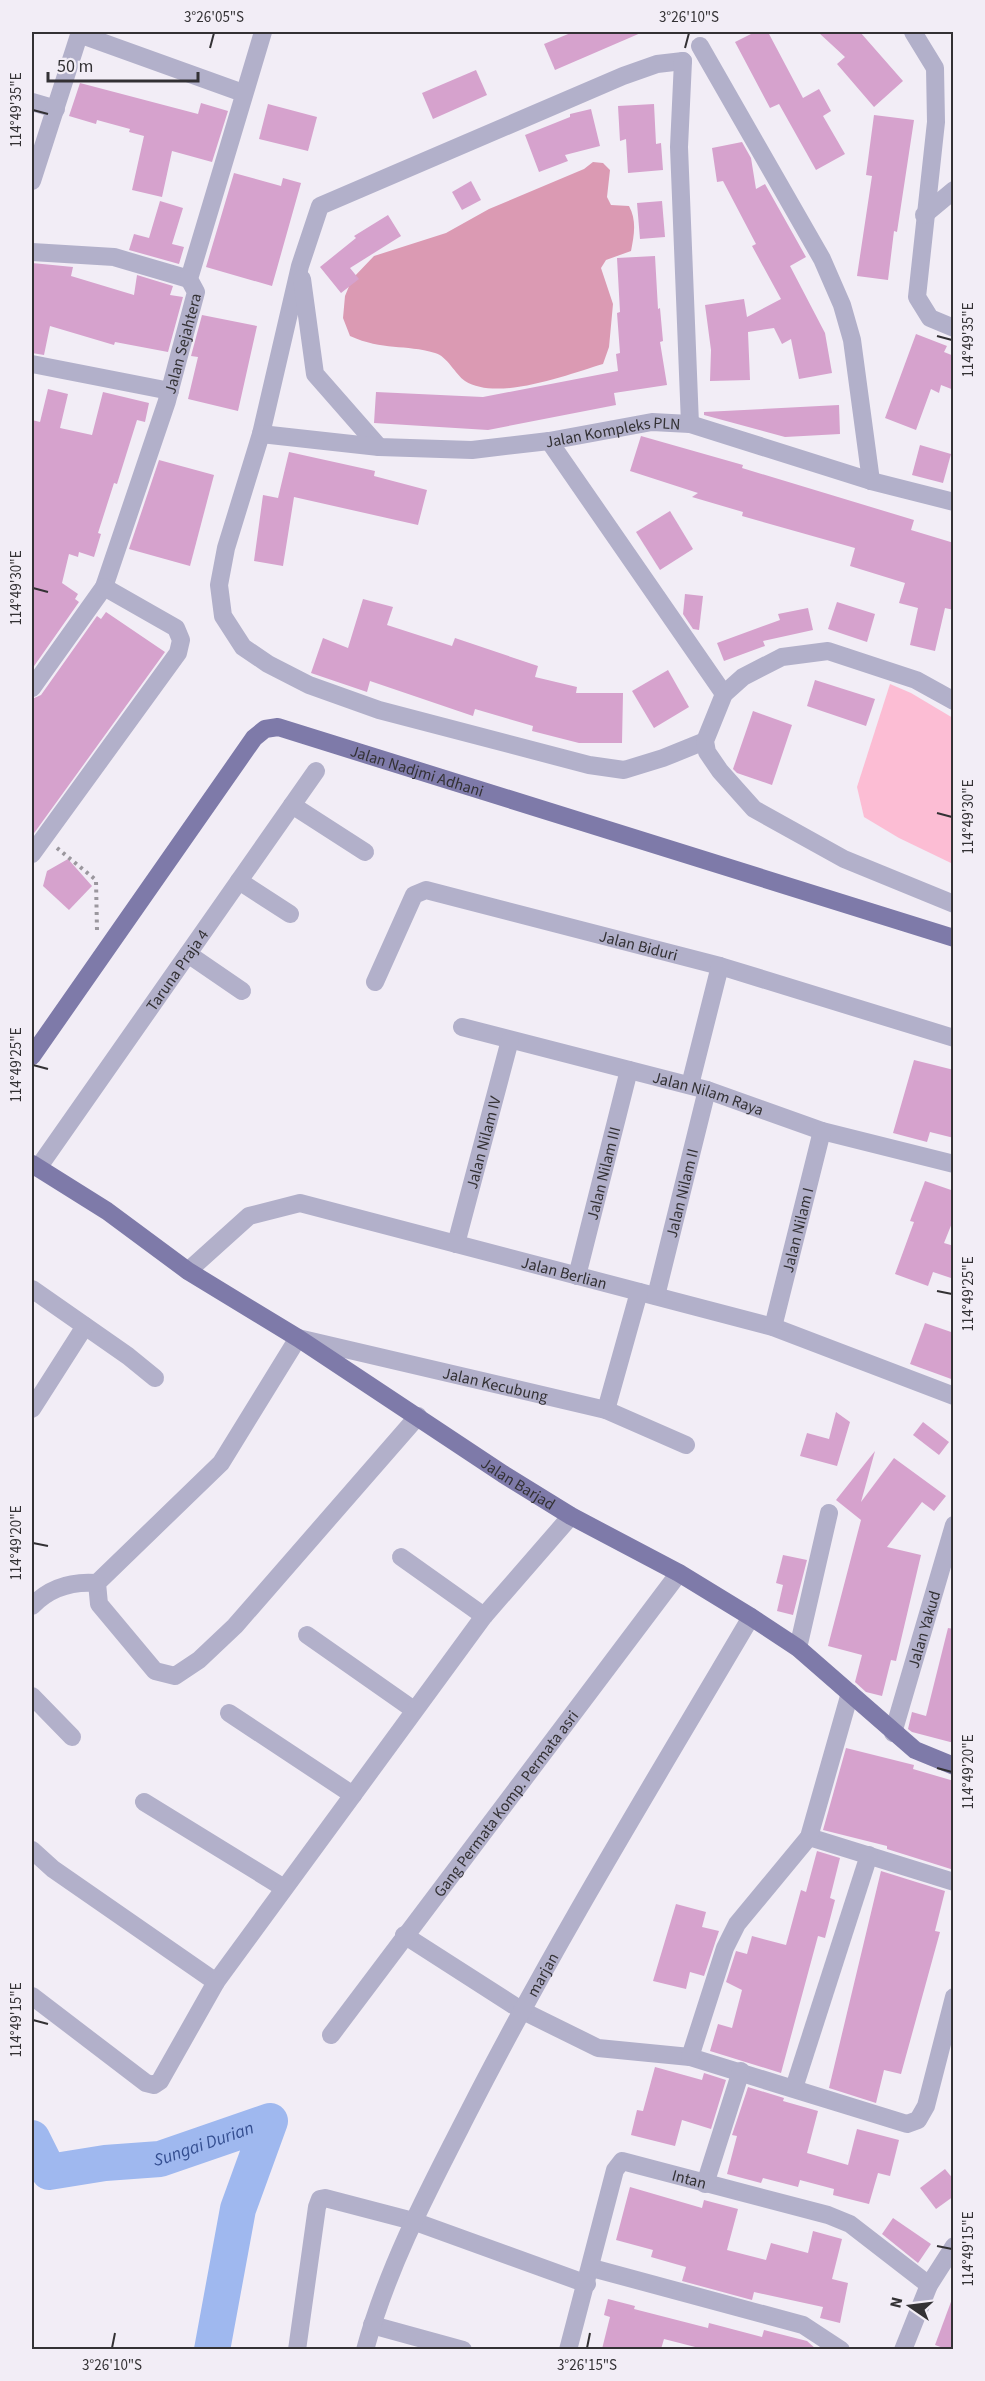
<svg xmlns="http://www.w3.org/2000/svg" width="985" height="2381" viewBox="0 0 985 2381" font-family="'Source Sans 3',sans-serif">
<style>
.green{fill:#fcbdd4}
.forest{fill:#db9ab3}
.lines{fill:none;stroke-linecap:round;stroke-linejoin:round}
.river{stroke:#9fb8ef;stroke-width:36}
.building{fill:#d6a2cd}
.path{stroke:#9b979e;stroke-width:4;stroke-dasharray:3 4.5;stroke-linecap:butt}
.minor{stroke:#b2b0ca;stroke-width:18}
.major{stroke:#7e7aa9;stroke-width:18}
.ticks{fill:none;stroke:#333134;stroke-width:2}
.labels{text-anchor:middle;stroke-width:4.5;stroke-linejoin:round;paint-order:stroke}
.street-label{font-size:16px;fill:#333134;stroke:#f2edf6}
.water-label{font-size:18px;font-style:italic;fill:#344e90;stroke:#f2edf6}
.neatline{fill:none;stroke:#333134;stroke-width:2}
.ticks-label{font-size:15px;text-anchor:middle;fill:#333134}
</style>
<rect width="100%" height="100%" fill="#f2edf6"/>
<polygon class="green" points="890,684 911,693 953,718 953,864 899,838 864,817 857,787"/>
<path class="forest" d="M 593,162 L 603,163 L 610,170 L 607,197 L 611,205 L 629,206 C 637,221 634,235 631,251 L 606,260 L 601,268 L 613,304 L 609,347 L 603,364 C 569,374 498,402 465,381 C 455,374 447,356 435,353 C 405,344 383,351 350,336 L 343,318 L 345,296 L 352,279 L 374,256 L 446,233 L 489,209 L 584,169 Z"/>
<g class="lines">
<path class="river" id="s1" d="M 32,2138 L 49,2172 L 105,2163 L 160,2159 L 270,2121 L 238,2209 L 212,2350"/>
</g>
<g class="building">
<polygon points="573,32 643,32 555,70 544,44"/>
<polygon points="755,32 768,32 803,98 819,89 831,111 823,116 845,154 816,170 779,104 770,108 735,42"/>
<polygon points="818,32 860,32 903,81 874,107 837,64 845,57"/>
<polygon points="476,70 487,95 433,119 422,93"/>
<polygon points="80,83 198,114 201,103 228,111 212,162 172,151 162,197 132,190 144,136 129,132 130,129 97,120 96,124 69,116"/>
<polygon points="268,104 317,117 308,151 259,139"/>
<polygon points="654,104 656,144 661,143 663,170 628,173 626,139 620,141 618,106"/>
<polygon points="591,109 600,146 565,155 568,161 539,172 525,135 570,117 570,114"/>
<polygon points="874,115 914,120 897,232 894,231 888,280 857,276 872,176 866,175"/>
<polygon points="742,142 751,158 756,189 765,184 806,257 790,266 825,333 832,373 799,379 791,339 782,344 774,328 748,332 750,380 710,381 711,350 705,305 744,299 747,317 781,299 752,246 756,244 723,181 717,182 712,148"/>
<polygon points="234,173 281,186 283,178 301,183 272,286 206,267"/>
<polygon points="471,181 481,200 462,210 452,192"/>
<polygon points="160,201 183,208 172,244 184,247 179,264 129,250 134,234 149,238"/>
<polygon points="662,201 665,237 640,239 637,203"/>
<polygon points="388,215 401,236 350,268 359,279 341,293 320,267 356,238 354,236"/>
<polygon points="655,256 658,309 660,308 663,341 660,342 667,385 614,393 616,405 488,430 374,423 376,392 483,397 618,371 616,354 620,353 617,313 620,312 617,258"/>
<polygon points="32,263 73,267 71,276 134,295 137,275 173,286 170,295 183,297 168,352 115,342 114,345 50,326 44,355 32,353"/>
<polygon points="202,315 257,326 238,411 188,399 198,357 191,356"/>
<polygon points="916,334 947,346 944,352 954,356 954,390 941,385 939,393 931,389 916,430 885,418"/>
<polygon points="48,389 68,394 60,428 92,435 103,392 149,403 145,422 137,420 117,484 114,483 98,533 101,534 94,557 79,552 78,557 69,554 62,583 78,594 75,599 79,602 32,669 32,420 40,422"/>
<polygon points="839,405 840,434 785,437 704,415 704,412"/>
<polygon points="641,436 743,465 742,468 914,520 911,530 954,543 954,610 945,608 935,651 910,645 918,608 899,603 905,583 850,566 855,548 742,516 743,512 692,497 698,493 630,471"/>
<polygon points="920,445 951,454 943,483 912,475"/>
<polygon points="289,452 375,471 374,476 427,490 418,525 294,497 283,566 254,561 263,495 278,498"/>
<polygon points="159,460 214,475 190,566 129,549"/>
<polygon points="670,511 693,549 660,570 636,532"/>
<polygon points="685,594 703,596 699,630 693,629 683,614"/>
<polygon points="363,599 393,607 387,625 452,646 455,638 538,666 535,677 577,687 576,693 623,693 622,743 579,743 532,731 533,726 475,709 473,716 370,681 367,692 311,673 323,638 348,648"/>
<polygon points="837,602 875,614 867,642 828,629"/>
<polygon points="808,608 813,630 763,641 765,646 724,661 717,643 780,620 778,614"/>
<polygon points="106,612 165,652 32,836 32,699 41,695 97,616 101,619"/>
<polygon points="668,670 689,707 654,728 632,691"/>
<polygon points="815,680 875,699 866,726 807,706"/>
<polygon points="753,711 792,725 772,785 737,773 733,769"/>
<polygon points="68,859 92,886 69,910 43,886 47,871"/>
<polygon points="914,1060 954,1070 954,1138 930,1132 927,1142 893,1133"/>
<polygon points="925,1181 954,1191 954,1218 944,1243 954,1246 954,1279 933,1272 928,1286 895,1274 914,1222 910,1221"/>
<polygon points="925,1323 954,1333 954,1380 910,1364"/>
<polygon points="836,1412 850,1422 837,1466 800,1456 807,1433 829,1439"/>
<polygon points="923,1422 949,1442 939,1455 913,1435"/>
<polygon points="875,1451 861,1502 894,1458 946,1496 934,1511 922,1502 887,1547 921,1555 896,1661 891,1660 882,1696 866,1692 855,1682 862,1655 828,1646 861,1520 836,1500"/>
<polygon points="783,1555 807,1560 793,1615 777,1611 783,1585 776,1583"/>
<polygon points="948,1628 954,1629 954,1743 912,1732 908,1729 912,1712 926,1716"/>
<polygon points="846,1748 914,1765 913,1769 954,1781 954,1870 887,1849 887,1846 823,1830"/>
<polygon points="817,1851 840,1858 830,1898 835,1900 825,1938 818,1936 781,2073 710,2051 718,2024 732,2028 742,1990 726,1982 736,1951 747,1954 752,1936 786,1945 801,1890 806,1892"/>
<polygon points="881,1871 945,1891 935,1931 940,1932 901,2074 884,2070 876,2103 829,2088"/>
<polygon points="676,1904 706,1912 702,1927 719,1931 704,1976 690,1972 686,1989 653,1981"/>
<polygon points="655,2067 702,2080 704,2073 726,2080 711,2129 682,2120 675,2146 631,2135 637,2110 643,2111"/>
<polygon points="748,2087 784,2098 783,2101 818,2111 807,2153 848,2165 857,2129 899,2140 890,2176 878,2173 869,2204 833,2195 834,2189 800,2180 798,2187 763,2178 761,2183 727,2174 737,2136 732,2135"/>
<polygon points="945,2169 954,2180 954,2196 936,2209 920,2188"/>
<polygon points="630,2187 702,2208 704,2200 738,2209 727,2250 766,2260 771,2243 808,2253 813,2231 842,2239 832,2279 848,2283 840,2323 820,2318 823,2307 754,2292 752,2300 682,2281 686,2267 651,2257 653,2250 616,2240"/>
<polygon points="893,2218 931,2244 918,2263 882,2234"/>
<polygon points="608,2299 635,2306 634,2309 708,2328 709,2323 762,2337 764,2330 807,2341 816,2349 703,2349 664,2339 661,2349 602,2349 610,2317 604,2315"/>
<polygon points="952,2299 954,2349 946,2349 935,2345"/>
</g>
<g class="lines">
<polyline class="path" points="57,848 96,880 97,930"/>
<g class="minor">
<polyline points="913,32 935,68 936,122 917,297 930,318 954,328"/>
<polyline points="79,34 243,93"/>
<polyline points="700,46 822,259 842,305 852,340 871,481"/>
<polyline points="683,61 657,64 623,76 320,206 300,266 261,434 226,548 219,585 223,616 243,647 268,664 309,685 379,710 589,765 624,770 663,758 705,741"/>
<polyline points="683,61 679,147 690,424"/>
<polyline points="32,102 56,109"/>
<polyline points="32,181 80,32"/>
<polyline points="924,215 954,190"/>
<polyline points="32,252 114,257 189,279"/>
<polyline points="302,279 315,374 379,447"/>
<polyline points="32,364 170,391"/>
<path id="s2" d="M 261,434 L 379,447 L 472,450 L 549,441 L 652,422 L 690,424 L 871,481 L 954,502"/>
<polyline points="549,441 724,694"/>
<path id="s3" d="M 32,688 L 104,587 L 167,401 L 196,292 L 189,279 L 263,32"/>
<polyline points="954,701 916,680 828,651 782,657 743,677 724,694 705,741 707,752 720,771 754,809 844,859 954,904"/>
<polyline points="292,805 365,852"/>
<polyline points="32,854 178,653 181,640 176,628 104,587"/>
<polyline points="239,881 290,914"/>
<polyline points="188,954 242,991"/>
<path id="s4" d="M 375,982 L 414,895 L 426,890 L 720,966 L 954,1038"/>
<path id="s5" d="M 462,1027 L 707,1090 L 822,1131 L 954,1164"/>
<polyline points="690,1085 720,966"/>
<path id="s6" d="M 38,1168 L 316,771"/>
<path id="s7" d="M 456,1244 L 510,1040"/>
<path id="s8" d="M 188,1271 L 249,1216 L 300,1203 L 773,1327 L 954,1396"/>
<path id="s9" d="M 577,1276 L 629,1070"/>
<polyline points="32,1289 128,1356 155,1378"/>
<path id="s10" d="M 656,1296 L 707,1090"/>
<path id="s11" d="M 773,1327 L 822,1131"/>
<polyline points="32,1409 85,1326"/>
<polyline points="606,1410 639,1292"/>
<path id="s12" d="M 418,1416 L 235,1626 L 199,1660 L 175,1676 L 155,1671 L 99,1604 L 97,1583 L 221,1463 L 298,1338 L 606,1410 L 686,1445"/>
<polyline points="401,1557 484,1616"/>
<path d="M 32,1606 C 50,1587 72,1581 97,1583"/>
<polyline points="307,1635 414,1710"/>
<polyline points="798,1648 829,1513"/>
<polyline points="32,1696 72,1737"/>
<polyline points="229,1713 353,1795"/>
<path id="s13" d="M 893,1733 L 954,1525"/>
<polyline points="144,1802 284,1888"/>
<polyline points="809,1837 954,1882"/>
<polyline points="32,1850 53,1869 216,1982"/>
<polyline points="404,1935 521,2010 598,2048 690,2057 907,2124 918,2120 926,2106 954,1997"/>
<polyline points="32,1996 146,2083 154,2085 160,2081 216,1982 484,1616 571,1516"/>
<path id="s14" d="M 331,2035 L 679,1573"/>
<polyline points="690,2057 725,1948 737,1924 809,1837 850,1693"/>
<polyline points="794,2088 869,1855"/>
<polyline points="705,2184 741,2071"/>
<polyline points="592,2268 803,2325 841,2350"/>
<polyline points="372,2325 463,2350"/>
<polyline points="297,2350 317,2207 320,2199 325,2198 413,2221 587,2284"/>
<path id="s15" d="M 365,2350 C 388,2265 430,2187 470,2109 C 556,1941 655,1780 751,1617"/>
<path id="s16" d="M 568,2350 L 615,2170 L 622,2161 L 828,2215 L 850,2224 L 929,2285"/>
<polyline points="903,2350 929,2285 954,2246"/>
</g>
<g class="major">
<path id="s17" d="M 32,1056 L 254,738 L 265,729 L 278,727 L 954,938"/>
<path id="s18" d="M 32,1164 L 107,1211 L 188,1271 L 298,1338 L 503,1474 L 571,1516 L 679,1573 L 751,1617 L 798,1648 L 915,1750 L 954,1766"/>
</g>
</g>
<path class="ticks" d="M 210,48 L 214,33M 685,48 L 689,33M 33,110 L 48,114M 937,336 L 952,340M 33,588 L 48,592M 937,813 L 952,817M 33,1065 L 48,1069M 937,1291 L 952,1294M 33,1543 L 48,1546M 937,1768 L 952,1772M 33,2020 L 48,2024M 937,2246 L 952,2249M 112,2348 L 115,2333M 587,2348 L 590,2333"/>
<g class="labels">
<g class="street-label">
<text dy="6" stroke="none"><textPath href="#s3" startOffset="380">Jalan Sejahtera</textPath></text>
<text dy="6" stroke="none"><textPath href="#s2" startOffset="354">Jalan Kompleks PLN</textPath></text>
<text dy="6" stroke="none"><textPath href="#s17" startOffset="561">Jalan Nadjmi Adhani</textPath></text>
<text dy="6" stroke="none"><textPath href="#s4" startOffset="328">Jalan Biduri</textPath></text>
<text dy="6" stroke="none"><textPath href="#s6" startOffset="242">Taruna Praja 4</textPath></text>
<text dy="6" stroke="none"><textPath href="#s5" startOffset="255">Jalan Nilam Raya</textPath></text>
<text dy="6" stroke="none"><textPath href="#s7" startOffset="105">Jalan Nilam IV</textPath></text>
<text dy="6" stroke="none"><textPath href="#s9" startOffset="106">Jalan Nilam III</textPath></text>
<text dy="6" stroke="none"><textPath href="#s10" startOffset="106">Jalan Nilam II</textPath></text>
<text dy="6" stroke="none"><textPath href="#s11" startOffset="100">Jalan Nilam I</textPath></text>
<text dy="6" stroke="none"><textPath href="#s8" startOffset="408">Jalan Berlian</textPath></text>
<text dy="6" stroke="none"><textPath href="#s12" startOffset="1008">Jalan Kecubung</textPath></text>
<text dy="6" stroke="none"><textPath href="#s18" startOffset="582">Jalan Barjad</textPath></text>
<text dy="6" stroke="none"><textPath href="#s13" startOffset="108">Jalan Yakud</textPath></text>
<text dy="6" stroke="none"><textPath href="#s14" startOffset="290">Gang Permata Komp. Permata asri</textPath></text>
<text dy="6" stroke="none"><textPath href="#s15" startOffset="416">marjan</textPath></text>
<text dy="6" stroke="none"><textPath href="#s16" startOffset="267">Intan</textPath></text>
</g>
<g class="water-label">
<text dy="6" stroke="none"><textPath href="#s1" startOffset="196">Sungai Durian</textPath></text>
</g>
</g>
<rect width="985" height="2381" fill="none" stroke="#f2edf6" stroke-width="66"/>
<g transform="translate(910 2306) rotate(284)" stroke="#f2edf6" stroke-width="4.5" paint-order="stroke">
<path d="M0-4.5L10 22L0 15L-10 22Z" fill="#333134"/>
<text y="-9" font-size="16" font-weight="bold" text-anchor="middle" fill="#333134">N</text>
</g>
<path d="M48 72v9h150v-9" fill="none" stroke="#333134" stroke-width="3"/>
<text x="57" y="72" font-size="18" fill="#333134" stroke="#f2edf6" stroke-width="4.5" paint-order="stroke">50 m</text>
<rect x="33" y="33" width="919" height="2315" class="neatline"/>
<g class="ticks-label">
<text x="214" y="22">3°26'05"S</text>
<text x="689" y="22">3°26'10"S</text>
<text transform="translate(16 110) rotate(-90)" y="5">114°49'35"E</text>
<text transform="translate(968 340) rotate(-90)" y="5">114°49'35"E</text>
<text transform="translate(16 588) rotate(-90)" y="5">114°49'30"E</text>
<text transform="translate(968 817) rotate(-90)" y="5">114°49'30"E</text>
<text transform="translate(16 1065) rotate(-90)" y="5">114°49'25"E</text>
<text transform="translate(968 1294) rotate(-90)" y="5">114°49'25"E</text>
<text transform="translate(16 1543) rotate(-90)" y="5">114°49'20"E</text>
<text transform="translate(968 1772) rotate(-90)" y="5">114°49'20"E</text>
<text transform="translate(16 2020) rotate(-90)" y="5">114°49'15"E</text>
<text transform="translate(968 2249) rotate(-90)" y="5">114°49'15"E</text>
<text x="112" y="2370">3°26'10"S</text>
<text x="587" y="2370">3°26'15"S</text>
</g>
</svg>
